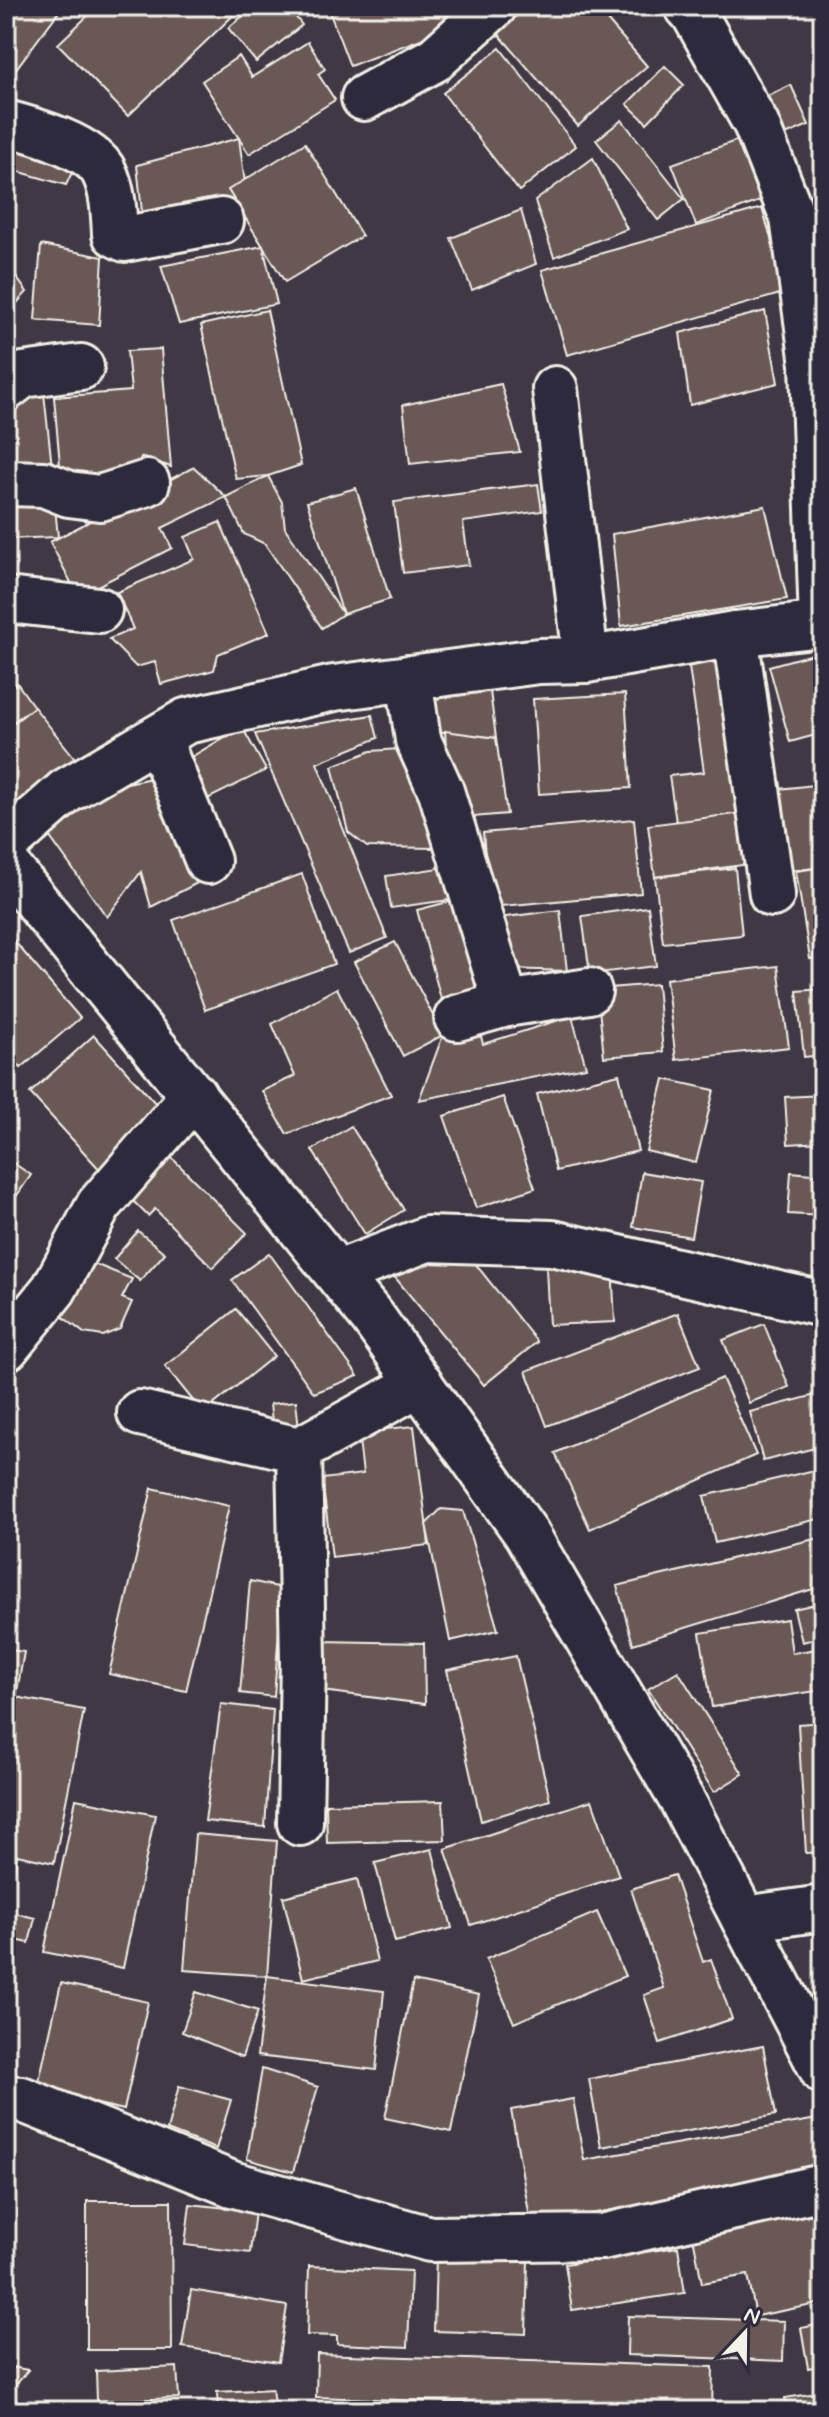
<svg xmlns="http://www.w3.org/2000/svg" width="829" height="2417" viewBox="0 0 829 2417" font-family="Mynerve,sans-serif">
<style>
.building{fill:#695856;stroke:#f4f1e8;stroke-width:2}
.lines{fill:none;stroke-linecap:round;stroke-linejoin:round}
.minor-casing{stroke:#f4f1e8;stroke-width:50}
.minor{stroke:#2f2a3d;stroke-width:44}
</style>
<rect width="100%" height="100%" fill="#403844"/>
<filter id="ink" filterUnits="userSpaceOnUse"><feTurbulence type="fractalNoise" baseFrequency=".0125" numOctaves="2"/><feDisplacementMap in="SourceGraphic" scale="16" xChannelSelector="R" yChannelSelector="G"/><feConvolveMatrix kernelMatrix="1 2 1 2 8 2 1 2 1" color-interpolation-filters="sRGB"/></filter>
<g filter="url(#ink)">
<g class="building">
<polygon points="6,6 63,6 15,70 6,63"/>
<polygon points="98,6 243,6 128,116 58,44"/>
<polygon points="255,6 287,6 302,25 256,62 228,28"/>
<polygon points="333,6 442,6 450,28 350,66 328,8"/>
<polygon points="526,6 595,6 647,66 578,126 496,31"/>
<polygon points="308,42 325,69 318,74 335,100 249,154 202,81 239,56 252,77"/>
<polygon points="500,48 576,146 519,191 443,93"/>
<polygon points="665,66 684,85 647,123 627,104"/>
<polygon points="791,85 809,125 781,137 763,98"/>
<polygon points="6,109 88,139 66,185 6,168"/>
<polygon points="622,120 684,199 658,220 596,140"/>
<polygon points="239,138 248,206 142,212 137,165"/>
<polygon points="738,140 760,201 696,225 672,164"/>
<polygon points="305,143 362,236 285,282 228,190"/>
<polygon points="593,158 627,229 554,257 535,201"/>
<polygon points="762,208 787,292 567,355 542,270"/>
<polygon points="521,210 536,264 472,290 451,238"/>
<polygon points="41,245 103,257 99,325 35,320"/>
<polygon points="263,246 277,304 179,324 161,266"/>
<polygon points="6,263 27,292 6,315"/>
<polygon points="267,310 301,465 268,476 236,479 201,325"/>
<polygon points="765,311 778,383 690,405 680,333"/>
<polygon points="161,349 171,467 141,457 134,483 62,488 54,397 131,391 127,351"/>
<polygon points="501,384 520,452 410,464 403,405"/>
<polygon points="44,393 52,467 6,472 6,420 11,419 9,396"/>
<polygon points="194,467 226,497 162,528 172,548 78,596 50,542"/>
<polygon points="268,476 282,502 285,528 343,614 322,628 265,544 244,534 226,497"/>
<polygon points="538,484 542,511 463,522 469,565 403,573 394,502"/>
<polygon points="53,487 58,537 6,539 6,492"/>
<polygon points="356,488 390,599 343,614 307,502"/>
<polygon points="765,506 787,599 621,626 612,534"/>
<polygon points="220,522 269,633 218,654 214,670 161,684 155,662 136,667 109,639 133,629 117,592 194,559 185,537"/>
<polygon points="823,651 823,733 790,742 769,666"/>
<polygon points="723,656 743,813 676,822 669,776 704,772 688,660"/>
<polygon points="17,683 34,707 6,727 6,691"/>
<polygon points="490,691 496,738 435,731 426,700"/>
<polygon points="625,694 631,788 539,794 533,699"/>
<polygon points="34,707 78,762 7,808 6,729"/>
<polygon points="372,715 378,738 317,763 387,938 349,953 255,734"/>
<polygon points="242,727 266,770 187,809 176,766"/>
<polygon points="445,731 496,738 507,814 450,819"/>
<polygon points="413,748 436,848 367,847 348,832 332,766 371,751"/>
<polygon points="123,773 127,783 166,775 205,879 151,907 141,872 107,917 47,833"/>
<polygon points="823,784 823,867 781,872 770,790"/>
<polygon points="743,813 750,864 655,877 648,825"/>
<polygon points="634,819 641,893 490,907 483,833"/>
<polygon points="445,867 464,898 391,908 386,876"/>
<polygon points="823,867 823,957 810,959 796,871"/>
<polygon points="735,868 742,935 663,943 655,877"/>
<polygon points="302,874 334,964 205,1010 173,920"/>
<polygon points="464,898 491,997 444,1010 417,910"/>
<polygon points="648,907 656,966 590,974 582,916"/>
<polygon points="560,910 567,971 509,969 498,918"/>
<polygon points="9,935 80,1018 21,1068 6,1050 6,938"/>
<polygon points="395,942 443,1035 403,1056 354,962"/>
<polygon points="778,966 789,1047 676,1060 666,979"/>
<polygon points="657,984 663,1052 604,1057 597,989"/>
<polygon points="337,988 391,1095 287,1134 262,1091 295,1076 272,1024"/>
<polygon points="823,989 823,1055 804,1057 797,991"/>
<polygon points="572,1016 586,1067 419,1100 443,1035 477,1022 483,1044"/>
<polygon points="94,1035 166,1115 102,1172 30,1093"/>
<polygon points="619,1074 638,1151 556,1171 537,1094"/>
<polygon points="664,1079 714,1090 696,1163 646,1151"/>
<polygon points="823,1095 823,1142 788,1144 785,1097"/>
<polygon points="503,1097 535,1188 476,1208 444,1116"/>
<polygon points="351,1126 404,1210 365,1234 312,1150"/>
<polygon points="169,1155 247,1233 213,1268 155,1209 148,1216 128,1196"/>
<polygon points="6,1158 31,1175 6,1211"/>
<polygon points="642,1172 701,1182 691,1237 633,1227"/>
<polygon points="791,1172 823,1175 823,1216 788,1214"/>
<polygon points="138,1231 165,1253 140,1281 114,1259"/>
<polygon points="463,1248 537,1342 484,1385 393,1275"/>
<polygon points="269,1253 358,1376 314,1393 232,1280"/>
<polygon points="87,1261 132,1279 122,1298 132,1302 120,1329 103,1336 84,1333 63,1317"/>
<polygon points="612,1264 615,1322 549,1325 546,1268"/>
<polygon points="236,1309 274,1356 203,1413 165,1366"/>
<polygon points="678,1313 700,1367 547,1426 526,1371"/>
<polygon points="764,1324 789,1387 749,1403 723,1340"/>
<polygon points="722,1378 756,1455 590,1529 555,1453"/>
<polygon points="823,1393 823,1446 763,1461 750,1412"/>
<polygon points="296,1401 300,1438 274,1440 270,1404"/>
<polygon points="414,1426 429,1545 332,1557 322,1479 363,1474 358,1432"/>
<polygon points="823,1468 823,1518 715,1543 704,1496"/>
<polygon points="152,1488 229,1506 186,1691 109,1674"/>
<polygon points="441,1509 463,1511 498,1630 450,1641 426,1524"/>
<polygon points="823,1537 823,1586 633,1644 617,1586"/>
<polygon points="250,1581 282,1588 274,1697 240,1693"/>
<polygon points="823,1602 823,1637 802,1642 794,1609"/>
<polygon points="787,1619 792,1653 823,1648 823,1690 712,1707 700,1633"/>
<polygon points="321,1641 424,1643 425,1704 322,1691"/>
<polygon points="6,1649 24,1652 16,1697 84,1710 54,1863 17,1855 14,1871 6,1869"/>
<polygon points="516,1656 550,1800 481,1821 447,1670"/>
<polygon points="678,1671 743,1774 714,1792 648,1689"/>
<polygon points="221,1704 273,1710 265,1827 205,1821"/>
<polygon points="823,1722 823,1852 806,1853 798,1724"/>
<polygon points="76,1799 155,1815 123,1968 44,1952"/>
<polygon points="592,1800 619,1876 471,1925 445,1849"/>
<polygon points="443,1801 445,1840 327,1843 326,1804"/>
<polygon points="195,1834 277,1841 267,1976 184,1970"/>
<polygon points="432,1849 452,1928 395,1942 375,1863"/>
<polygon points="674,1875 703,1962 711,1959 732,2019 660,2043 644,1995 664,1988 631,1889"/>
<polygon points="357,1879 377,1961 303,1979 283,1897"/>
<polygon points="6,1911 35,1918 29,1943 6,1938"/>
<polygon points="597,1912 625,1976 514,2023 486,1959"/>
<polygon points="267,1976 384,1991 376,2070 257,2056"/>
<polygon points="413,1981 479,1995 451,2132 385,2118"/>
<polygon points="61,1983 148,2002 124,2110 37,2090"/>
<polygon points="196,1992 258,2011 242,2057 182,2032"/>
<polygon points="763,2046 776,2115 601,2147 589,2079"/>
<polygon points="262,2069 318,2087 293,2172 247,2159"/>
<polygon points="179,2086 231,2100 216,2149 167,2130"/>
<polygon points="573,2099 584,2160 823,2118 823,2174 531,2224 511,2110"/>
<polygon points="87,2201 171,2201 172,2350 87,2350"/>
<polygon points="190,2204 255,2211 250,2253 185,2245"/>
<polygon points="813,2214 823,2264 823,2303 756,2316 748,2275 702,2283 693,2237"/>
<polygon points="678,2247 685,2293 572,2310 565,2264"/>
<polygon points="436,2255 528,2259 526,2334 434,2331"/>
<polygon points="309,2266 411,2271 408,2347 337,2344 337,2336 307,2335"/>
<polygon points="191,2290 287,2306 278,2362 182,2347"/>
<polygon points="628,2316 784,2321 783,2361 627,2355"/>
<polygon points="823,2324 823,2365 808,2368 801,2328"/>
<polygon points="317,2354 713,2367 712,2411 316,2397"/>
<polygon points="6,2366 28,2370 6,2397"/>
<polygon points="177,2367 179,2398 97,2401 96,2371"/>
<polygon points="272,2389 275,2411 218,2411 217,2392"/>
<polygon points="823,2392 823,2411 787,2411 785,2398"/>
<rect x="417" y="2407" width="38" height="4"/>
<polygon points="180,2408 180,2411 130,2411"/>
<polygon points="317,2409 395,2411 317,2411"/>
</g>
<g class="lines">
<defs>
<g id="minor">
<polyline points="687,6 694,14 756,124 793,218 813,364 822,624"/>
<polyline points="364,98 435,59 494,6"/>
<path d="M 6,123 C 33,130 91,146 104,172 C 113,190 114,214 115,234 L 125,239 L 221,221"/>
<polyline points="6,388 23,375 81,367"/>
<polyline points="555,389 586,660"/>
<polyline points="6,483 44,484 69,494 100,498 147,483"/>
<polyline points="6,600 99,610"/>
<polyline points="735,634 772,894"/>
<polyline points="409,678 418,740 441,791 506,1004 589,991"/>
<polyline points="158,738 208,861"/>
<polyline points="6,844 66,791 186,721 334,688 539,661 586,660 735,634 823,624"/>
<polyline points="6,864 373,1318 526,1533 683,1802 823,2071"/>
<polyline points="457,1018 506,1004"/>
<polyline points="338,1273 427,1239 552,1243 823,1304"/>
<polyline points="6,1348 54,1289 99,1205 194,1095"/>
<polyline points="140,1413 299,1450 420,1383"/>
<polyline points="299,1450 303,1661 300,1823"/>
<polyline points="744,1919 823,1908"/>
<polyline points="6,2098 21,2099 232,2184 430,2239 602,2237 823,2187"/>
</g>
</defs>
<use href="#minor" class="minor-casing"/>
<use href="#minor" class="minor"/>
</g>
</g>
<rect width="829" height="2417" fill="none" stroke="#2f2a3d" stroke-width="32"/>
<rect x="16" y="16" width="797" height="2385" fill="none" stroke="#f4f1e8" stroke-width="3" filter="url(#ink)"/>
<g transform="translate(745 2333) rotate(22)" stroke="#2f2a3d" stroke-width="6" paint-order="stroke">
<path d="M0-6L14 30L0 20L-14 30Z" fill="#f4f1e8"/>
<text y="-12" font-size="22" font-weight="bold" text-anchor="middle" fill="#f4f1e8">N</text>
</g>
</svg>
